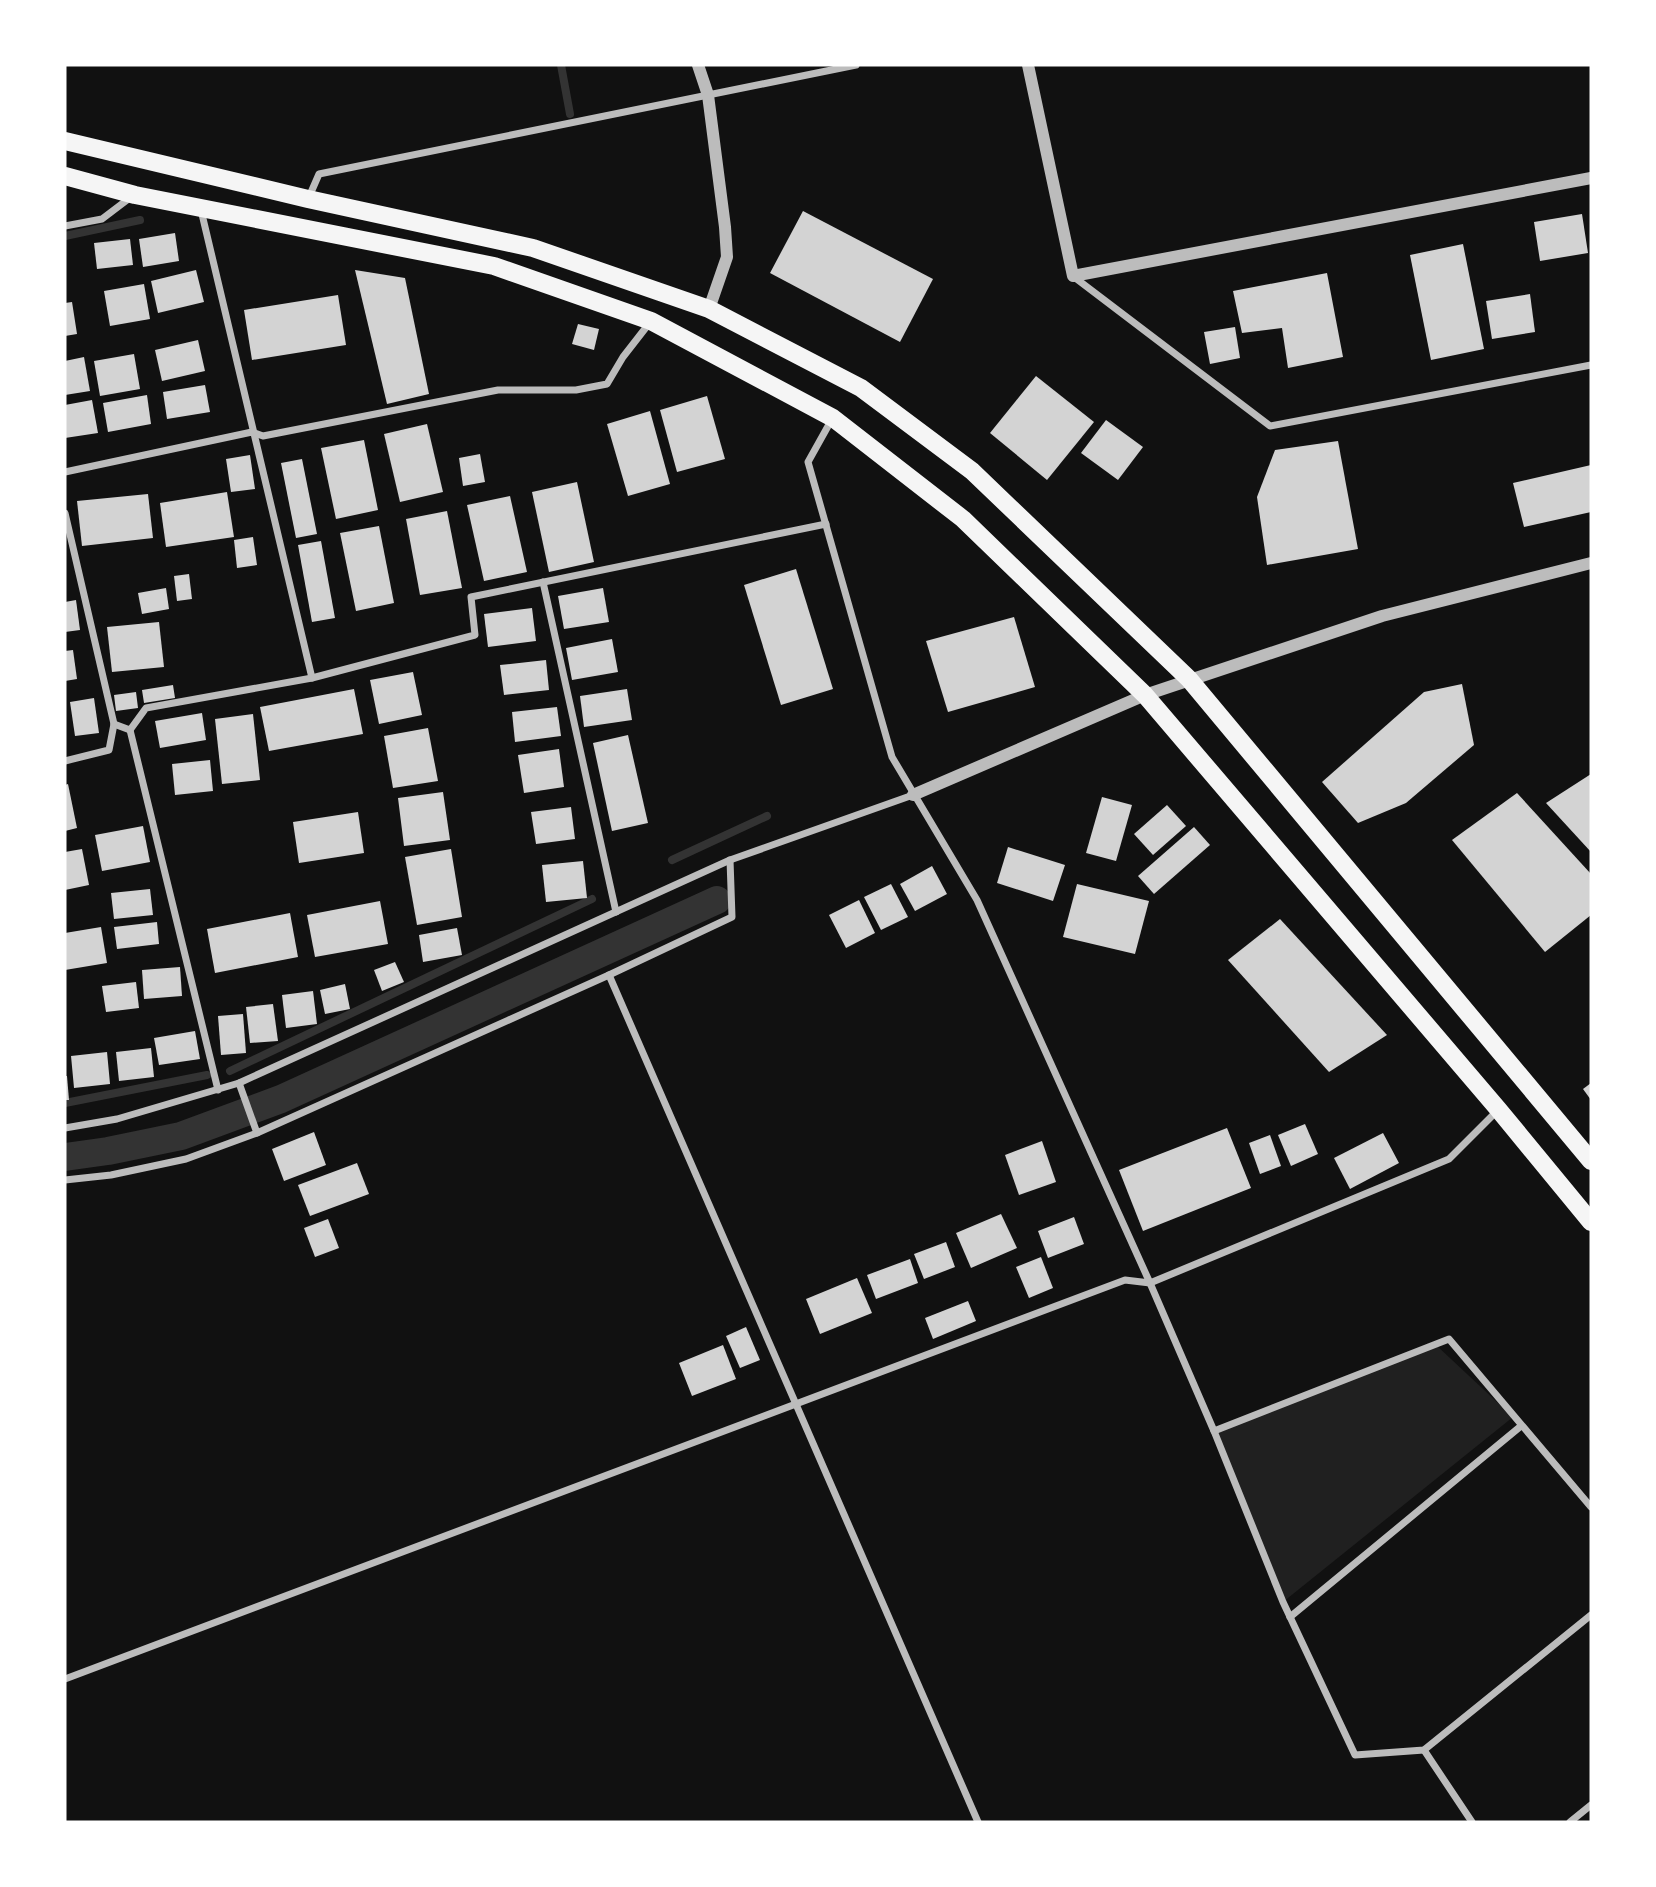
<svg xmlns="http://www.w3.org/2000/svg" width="1656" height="1887" viewBox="0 0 1656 1887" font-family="Signika,sans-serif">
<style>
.green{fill:#202020}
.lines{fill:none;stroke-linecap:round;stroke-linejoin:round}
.stream{stroke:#333;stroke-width:8}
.canal{stroke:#333;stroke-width:28}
.building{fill:#d3d3d3}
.minor{stroke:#bcbcbc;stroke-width:7}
.tertiary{stroke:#bcbcbc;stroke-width:12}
.primary{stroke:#f5f5f5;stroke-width:18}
</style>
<rect width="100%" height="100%" fill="#111"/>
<polygon class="green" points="1436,1345 1513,1417 1283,1602 1214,1431"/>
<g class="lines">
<g class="stream">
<polyline points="561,65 570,114"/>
<polyline points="65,236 140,220"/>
<polyline points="672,860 767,816"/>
<polyline points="230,1071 592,899"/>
<polyline points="65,1103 207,1075"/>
</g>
<polyline class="canal" points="65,1157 108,1151 181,1136 281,1099 717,900"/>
</g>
<g class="building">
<polygon points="803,211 933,279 900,342 770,273"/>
<polygon points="1582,214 1588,253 1540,261 1534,222"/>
<polygon points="175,233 179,261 143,267 139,239"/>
<polygon points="130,239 133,265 97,269 94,243"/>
<polygon points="1463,244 1484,349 1431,360 1410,255"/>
<polygon points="196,270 204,302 158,313 151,281"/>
<polygon points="355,270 405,278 429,394 387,404"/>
<polygon points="1327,273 1343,357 1288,368 1282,328 1242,333 1233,291"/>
<polygon points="144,284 150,319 110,326 104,291"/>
<polygon points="1530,294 1535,332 1492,339 1486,301"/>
<polygon points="338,295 346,345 252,360 244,310"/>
<polygon points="72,302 77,334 65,336 65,303"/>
<polygon points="578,324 599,329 594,350 572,344"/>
<polygon points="1235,327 1240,358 1210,364 1204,332"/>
<polygon points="198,340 205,371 162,381 155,350"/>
<polygon points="134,354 140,389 100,396 94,361"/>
<polygon points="84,357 90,391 65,395 65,361"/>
<polygon points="1036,376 1094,422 1047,480 990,433"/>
<polygon points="205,385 210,412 167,419 163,392"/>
<polygon points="147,395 151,424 108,432 103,403"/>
<polygon points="707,396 725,459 677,472 660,410"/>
<polygon points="92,400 98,433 65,438 65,405"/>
<polygon points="650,411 670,484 628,496 607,424"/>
<polygon points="1106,420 1143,447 1118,480 1081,453"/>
<polygon points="427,424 443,492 400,502 384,434"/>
<polygon points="364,440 378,510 336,519 321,448"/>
<polygon points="1338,441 1358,549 1267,565 1257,497 1275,450"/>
<polygon points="480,454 485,482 463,486 459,458"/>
<polygon points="250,455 255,489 231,492 226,459"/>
<polygon points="302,459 317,534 296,538 281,463"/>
<polygon points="1591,465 1591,512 1524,527 1513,483"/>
<polygon points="577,482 594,562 549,572 532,492"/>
<polygon points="227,492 234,537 166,547 160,503"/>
<polygon points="148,494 153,538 82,546 77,501"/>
<polygon points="510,496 527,572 484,581 467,505"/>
<polygon points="447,511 462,588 420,595 406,519"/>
<polygon points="379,526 394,603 356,611 340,533"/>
<polygon points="253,537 257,565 237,568 234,540"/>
<polygon points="321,541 335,618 312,622 298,545"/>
<polygon points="796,569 833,689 781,705 744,585"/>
<polygon points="189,574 192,599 177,601 174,576"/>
<polygon points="166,588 169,609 142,614 138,593"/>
<polygon points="603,588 609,622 564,629 558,596"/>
<polygon points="76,600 80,630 65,632 65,602"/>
<polygon points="532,608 536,641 488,647 484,614"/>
<polygon points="1014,617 1035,687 948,712 926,641"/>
<polygon points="159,622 164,667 112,672 107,627"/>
<polygon points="612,639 618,672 572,680 566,648"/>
<polygon points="73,650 77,679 65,681 65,651"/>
<polygon points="546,660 549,690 504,695 500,665"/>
<polygon points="413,672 422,715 379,724 370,680"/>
<polygon points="1462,684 1474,745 1406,803 1358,823 1322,782 1424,692"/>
<polygon points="173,685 175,698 144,703 142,690"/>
<polygon points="354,689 363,734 269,751 260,707"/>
<polygon points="627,689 632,720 584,727 580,696"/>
<polygon points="136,692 138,708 116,711 114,695"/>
<polygon points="94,698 99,733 75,736 70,702"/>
<polygon points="557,707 561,736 515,742 512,712"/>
<polygon points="202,713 206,740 160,748 155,721"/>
<polygon points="253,714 260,780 222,784 215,719"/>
<polygon points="428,728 438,781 393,788 384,736"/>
<polygon points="628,735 648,823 612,831 593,743"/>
<polygon points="559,749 564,787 524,793 518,755"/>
<polygon points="210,760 213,791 175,795 172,764"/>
<polygon points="1591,774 1591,852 1546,803"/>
<polygon points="68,784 77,828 65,831 65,785"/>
<polygon points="443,792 450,840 404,846 398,798"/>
<polygon points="1517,793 1591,874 1591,915 1545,952 1452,840"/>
<polygon points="1102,797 1132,805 1116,861 1086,853"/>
<polygon points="1167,805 1186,826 1153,855 1134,834"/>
<polygon points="571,807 575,839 536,844 531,812"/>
<polygon points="358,812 364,853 299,863 293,822"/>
<polygon points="143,826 150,862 102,871 95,835"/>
<polygon points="1194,827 1210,845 1154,894 1138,876"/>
<polygon points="1008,847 1065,865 1053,901 997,883"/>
<polygon points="82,849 89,885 65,890 65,852"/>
<polygon points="451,849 462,917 417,925 405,857"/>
<polygon points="583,861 587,898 546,902 542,865"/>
<polygon points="932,866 947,894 915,911 900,884"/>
<polygon points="891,884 908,917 881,930 864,897"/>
<polygon points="1077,884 1149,901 1135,954 1063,937"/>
<polygon points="150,889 153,915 114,919 111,893"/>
<polygon points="859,900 875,933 846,948 829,915"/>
<polygon points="380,901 388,944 315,957 307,915"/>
<polygon points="290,913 298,957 215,973 207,929"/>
<polygon points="1280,919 1387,1035 1329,1072 1228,960"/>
<polygon points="157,922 159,944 117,949 114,927"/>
<polygon points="101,927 107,963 65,970 65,933"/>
<polygon points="457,928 462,955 423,962 419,935"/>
<polygon points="395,962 404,982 382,991 374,970"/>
<polygon points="180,967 182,996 144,999 142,970"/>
<polygon points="136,982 139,1008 106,1012 102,986"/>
<polygon points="345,984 350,1009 325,1014 320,990"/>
<polygon points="313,991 317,1024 286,1028 282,995"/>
<polygon points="273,1004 278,1041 250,1043 246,1007"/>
<polygon points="243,1014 246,1053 221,1055 218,1016"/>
<polygon points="195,1031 200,1059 159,1065 154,1038"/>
<polygon points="151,1048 154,1077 119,1081 116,1052"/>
<polygon points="107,1052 110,1084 74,1088 71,1056"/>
<polygon points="65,1076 67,1076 69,1100 65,1100"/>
<polygon points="1591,1083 1591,1100 1583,1089"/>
<polygon points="1305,1124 1318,1154 1291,1166 1278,1135"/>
<polygon points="1227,1128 1251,1188 1143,1231 1119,1170"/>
<polygon points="314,1132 326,1165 284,1181 272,1149"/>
<polygon points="1383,1133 1399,1163 1350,1189 1334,1158"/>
<polygon points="1270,1135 1281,1166 1260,1174 1249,1143"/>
<polygon points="1042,1141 1056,1182 1019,1195 1005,1155"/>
<polygon points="357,1163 369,1194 310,1216 298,1185"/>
<polygon points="1001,1214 1017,1248 971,1268 956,1233"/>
<polygon points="1074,1217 1084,1244 1048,1258 1038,1231"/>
<polygon points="328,1219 339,1248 315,1257 304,1228"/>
<polygon points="946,1242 955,1267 924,1279 914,1254"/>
<polygon points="1041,1257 1053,1288 1029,1298 1016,1267"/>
<polygon points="910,1259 918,1283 876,1299 867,1275"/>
<polygon points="857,1278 872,1313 820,1334 806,1299"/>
<polygon points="968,1301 976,1321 933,1339 925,1318"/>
<polygon points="746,1327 760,1360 740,1368 726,1336"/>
<polygon points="723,1345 736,1379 692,1396 679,1363"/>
</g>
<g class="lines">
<g class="minor">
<polyline points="309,197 319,174 856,65"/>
<polyline points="201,210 312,678"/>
<polyline points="65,226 102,219 131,197"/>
<polyline points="1074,277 1270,426 1591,365"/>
<polyline points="832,419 808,462 892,757 977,900 1150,1283 1214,1431 1283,1602 1355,1755 1424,1750 1591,1615"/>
<polyline points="65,472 252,432 263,436 498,390 576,390 607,384 623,357 651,321"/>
<polyline points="65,513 114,724 109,750 65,761"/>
<polyline points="543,582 616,912"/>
<polyline points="114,724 130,730 146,708 312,678 475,635 471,597 826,524"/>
<polyline points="130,730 218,1090"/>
<polyline points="609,975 732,917 730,860"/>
<polyline points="239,1083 257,1133"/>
<polyline points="65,1128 117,1119 239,1083 730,860 913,795"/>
<polyline points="65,1180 111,1175 186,1159 257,1133 609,975 978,1822"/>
<polyline points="1214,1431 1449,1339 1591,1507"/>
<polyline points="1290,1617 1521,1426"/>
<polyline points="65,1679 1125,1280 1150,1283 1449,1159 1497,1111"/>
<polyline points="1424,1750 1472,1822"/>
<polyline points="1570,1822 1591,1805"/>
</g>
<g class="tertiary">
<polyline points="698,65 708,95 725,227 727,257 709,309"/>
<polyline points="1028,65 1073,276 1591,178"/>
<polyline points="913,795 1145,695 1382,616 1591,563"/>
</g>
<g class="primary">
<polyline points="65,141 308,199 533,248 709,309 861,388 972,471 1189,679 1591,1161"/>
<polyline points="65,176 135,195 494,266 651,321 833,418 963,519 1145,695 1498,1109 1591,1222"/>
</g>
</g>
<rect width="1656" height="1887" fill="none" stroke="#ffffff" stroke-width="133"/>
</svg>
